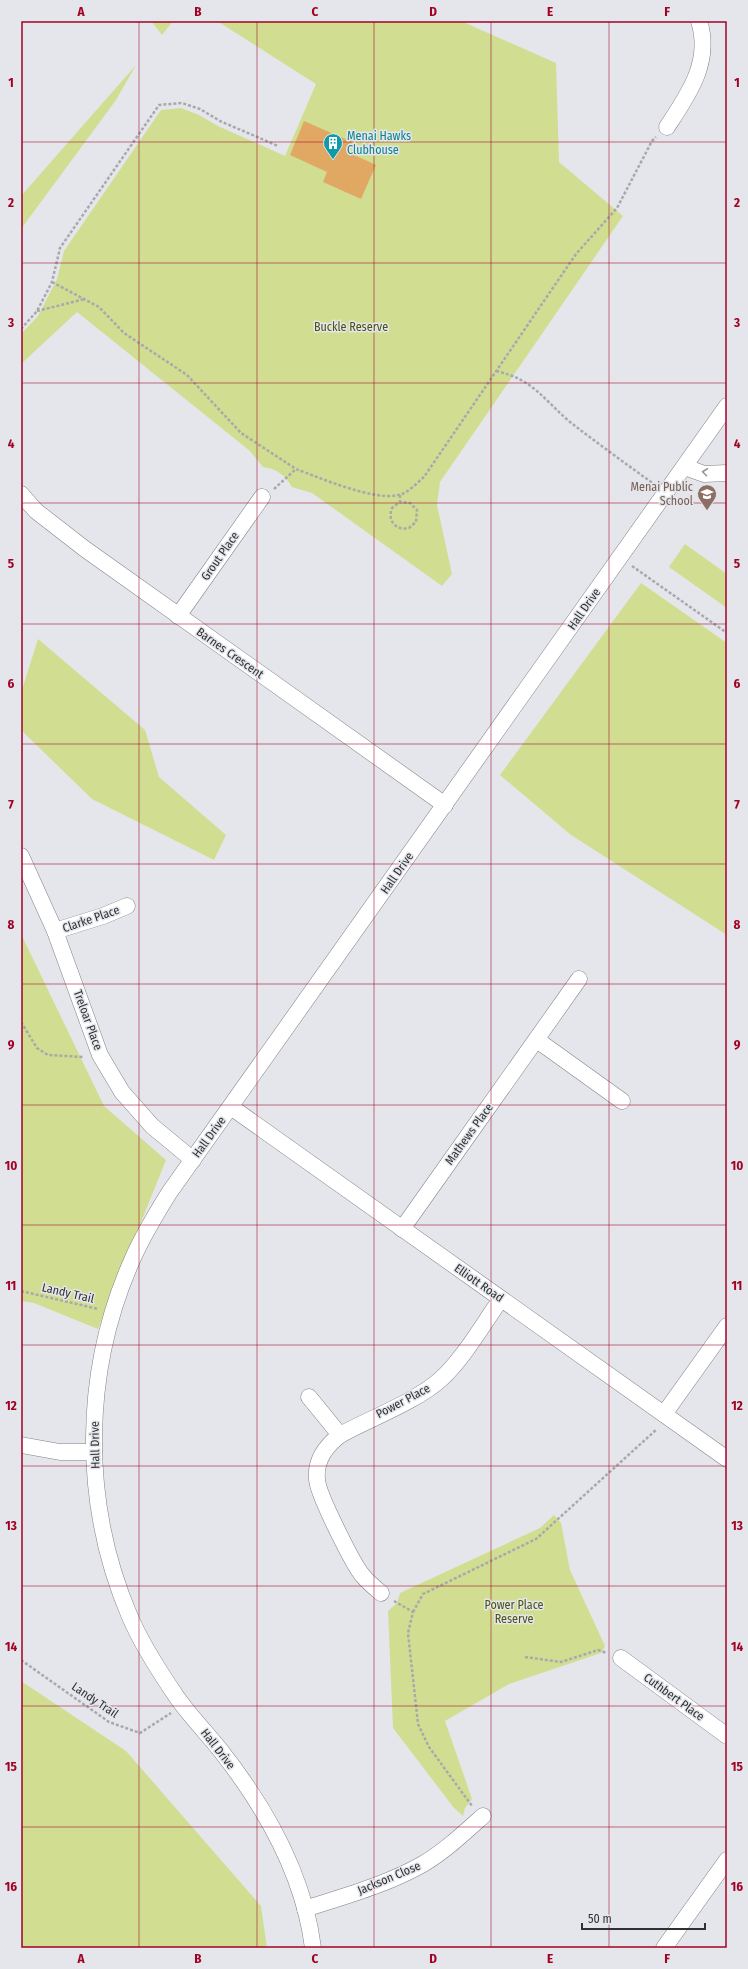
<svg xmlns="http://www.w3.org/2000/svg" width="748" height="1969" viewBox="0 0 748 1969" font-family="'Fira Sans Condensed',sans-serif">
<style>
.green{fill:#d1de91}
.building{fill:#e1a863}
.lines{fill:none;stroke-linecap:round;stroke-linejoin:round}
.minor-casing{stroke:#808287;stroke-width:17}
.path{stroke:#a7a9ad;stroke-width:2.5;stroke-dasharray:3 2;stroke-linecap:butt}
.minor{stroke:#fff;stroke-width:16}
.oneway{stroke:#989899}
.grid{fill:none;stroke:#a20226;stroke-width:1;stroke-opacity:0.55}
.labels{text-anchor:middle;stroke-width:3;stroke-linejoin:round;paint-order:stroke}
.culture-label{font-size:12px;fill:#0d838f;stroke:#e4e6eb;text-anchor:start}
.park-label{font-size:12px;fill:#4a5214;stroke:#e4e6eb}
.education-label{font-size:12px;fill:#785e54;stroke:#e4e6eb;text-anchor:end}
.street-label{font-size:12px;fill:#303133;stroke:#e4e6eb}
.neatline{fill:none;stroke:#a20226;stroke-width:1.5}
.grid-label{font-size:13px;text-anchor:middle;font-weight:bold;fill:#a20226}
</style>
<rect width="100%" height="100%" fill="#e4e6eb"/>
<g class="green">
<polygon points="151,21 173,21 162,35"/>
<path d="M 217,21 L 461,21 L 556,63 L 559,162 L 623,216 L 440,482 L 437,505 L 452,574 L 442,586 L 312,493 L 292,487 C 285,475 277,469 263,467 L 250,451 L 77,312 L 21,364 L 21,334 L 38,316 L 57,279 L 64,251 L 161,110 L 181,108 L 199,115 L 218,126 L 285,156 L 316,84 Z"/>
<polygon points="136,65 116,100 21,229 21,196"/>
<polygon points="685,544 727,574 727,608 669,567"/>
<polygon points="641,583 727,643 727,935 571,835 500,775"/>
<polygon points="38,639 145,730 159,777 226,835 214,860 92,799 21,730 21,693"/>
<polygon points="21,934 104,1106 166,1160 98,1329 34,1303 21,1301"/>
<polygon points="554,1515 561,1523 570,1570 605,1646 601,1653 509,1684 445,1721 472,1799 465,1808 463,1816 454,1808 393,1728 388,1611 397,1603 400,1593 540,1528"/>
<polygon points="21,1681 126,1751 261,1906 267,1948 21,1948"/>
</g>
<polygon class="building" points="304,121 352,142 348,152 376,165 361,199 323,182 327,172 290,155"/>
<g class="lines">
<defs>
<g id="minor">
<path d="M 667,127 C 688,95 712,62 699,21"/>
<polyline points="685,467 704,474 727,473"/>
<polyline points="21,494 36,511 85,549 445,805"/>
<polyline points="178,616 262,497"/>
<polyline points="21,856 55,931 100,1055 122,1092 152,1126 193,1160"/>
<polyline points="55,931 103,916 127,906"/>
<polyline points="537,1040 622,1101"/>
<polyline points="231,1107 727,1459"/>
<polyline points="402,1229 579,979"/>
<polyline points="309,1397 340,1435"/>
<polyline points="664,1414 727,1326"/>
<polyline points="21,1445 60,1452 94,1452"/>
<path d="M 381,1593 C 375,1588 368,1582 363,1576 C 354,1566 317,1493 317,1479 C 315,1460 326,1446 340,1435 C 369,1419 417,1401 441,1379 C 464,1358 483,1324 501,1299"/>
<polyline points="621,1658 727,1736"/>
<path d="M 305,1909 C 345,1896 386,1885 423,1864 C 445,1851 464,1833 483,1816"/>
<path d="M 313,1948 C 304,1876 265,1807 221,1751 C 206,1732 189,1715 176,1696 C 159,1671 142,1645 130,1617 C 81,1503 82,1371 133,1258 C 143,1235 156,1214 169,1193 L 727,406"/>
<polyline points="664,1948 727,1860"/>
</g>
</defs>
<use href="#minor" class="minor-casing"/>
<g class="path">
<polyline points="52,282 99,307 124,333 187,375 241,433 296,469"/>
<polyline points="37,311 85,299"/>
<polyline points="21,329 37,311 52,282 60,248 159,105 182,103 200,109 220,121 278,146"/>
<path d="M 496,371 C 533,379 544,400 570,422 C 597,443 626,464 654,484"/>
<path d="M 274,489 L 296,469 C 320,478 374,501 398,495 C 407,494 417,483 424,477 L 576,254 L 617,208 L 652,141 L 656,137"/>
<path d="M 400,495 L 400,502 L 392,508 C 387,521 396,531 409,528 L 416,522 L 417,510 L 410,503 L 400,502"/>
<polyline points="632,566 727,633"/>
<polyline points="21,1022 37,1048 48,1055 84,1057"/>
<polyline points="21,1291 98,1309"/>
<polyline points="394,1601 413,1612 408,1633 418,1724 429,1747 472,1806"/>
<polyline points="413,1612 423,1594 536,1539 657,1429"/>
<polyline points="525,1657 561,1662 598,1650 607,1653"/>
<polyline points="21,1660 109,1722 140,1733 171,1713"/>
</g>
<use href="#minor" class="minor"/>
</g>
<defs><path id="oneway-chevron" d="M-2-3.5L2.5 0L-2 3.5" fill="none" stroke-width="1.6" stroke-linecap="round" stroke-linejoin="round"/></defs>
<use class="oneway" href="#oneway-chevron" transform="translate(705 472) rotate(-173)"/>
<path class="grid" d="M 139,21 L 139,1948M 257,21 L 257,1948M 374,21 L 374,1948M 491,21 L 491,1948M 609,21 L 609,1948M 21,142 L 727,142M 21,263 L 727,263M 21,383 L 727,383M 21,503 L 727,503M 21,624 L 727,624M 21,744 L 727,744M 21,864 L 727,864M 21,984 L 727,984M 21,1105 L 727,1105M 21,1225 L 727,1225M 21,1345 L 727,1345M 21,1466 L 727,1466M 21,1586 L 727,1586M 21,1706 L 727,1706M 21,1827 L 727,1827"/>
<defs>
<symbol id="building-pin" viewBox="-11 -11 22 30"><path d="M0 17L-7.5 6A9.5 9.5 0 1 1 7.5 6Z" fill="#0f9aa8" stroke="#e4e6eb"/><path d="M-4-6H4V6H1V3H-1V6H-4ZM-2.5-4.3h1.7v1.8h-1.7ZM.8-4.3h1.7v1.8H.8ZM-2.5-1h1.7V.8h-1.7ZM.8-1h1.7V.8H.8Z" fill="#fff"/></symbol>
<symbol id="school-pin" viewBox="-11 -11 22 30"><path d="M0 17L-7.5 6A9.5 9.5 0 1 1 7.5 6Z" fill="#8d6e63" stroke="#e4e6eb"/><path d="M0-5L7-2L0 1L-7-2ZM-4 1L0 2.5L4 1V4Q0 6-4 4Z" fill="#fff"/></symbol>
</defs>
<g fill-rule="evenodd">
<use href="#building-pin" x="322" y="132" width="22" height="30"/>
<use href="#school-pin" x="696" y="483" width="22" height="30"/>
</g>
<g class="labels">
<g class="culture-label">
<text x="347" y="140">Menai Hawks<tspan x="347" dy="14">Clubhouse</tspan></text>
</g>
<g class="park-label">
<text x="351" y="331">Buckle Reserve</text>
<text x="514" y="1609">Power Place<tspan x="514" dy="14">Reserve</tspan></text>
</g>
<g class="education-label">
<text x="693" y="491">Menai Public<tspan x="693" dy="14">School</tspan></text>
</g>
<g class="street-label">
<text transform="translate(220 556) rotate(-55)" y="4">Grout Place</text>
<text transform="translate(584 609) rotate(-55)" y="4">Hall Drive</text>
<text transform="translate(230 653) rotate(35)" y="4">Barnes Crescent</text>
<text transform="translate(397 873) rotate(-55)" y="4">Hall Drive</text>
<text transform="translate(91 919) rotate(-19)" y="4">Clarke Place</text>
<text transform="translate(88 1020) rotate(70)" y="4">Treloar Place</text>
<text transform="translate(469 1134) rotate(-54)" y="4">Mathews Place</text>
<text transform="translate(209 1137) rotate(-54)" y="4">Hall Drive</text>
<text transform="translate(479 1283) rotate(35)" y="4">Elliott Road</text>
<text transform="translate(68 1293) rotate(13)" y="4">Landy Trail</text>
<text transform="translate(403 1401) rotate(-28)" y="4">Power Place</text>
<text transform="translate(95 1445) rotate(-91)" y="4">Hall Drive</text>
<text transform="translate(674 1697) rotate(36)" y="4">Cuthbert Place</text>
<text transform="translate(95 1700) rotate(34)" y="4">Landy Trail</text>
<text transform="translate(218 1749) rotate(52)" y="4">Hall Drive</text>
<text transform="translate(389 1878) rotate(-23)" y="4">Jackson Close</text>
</g>
</g>
<rect width="748" height="1969" fill="none" stroke="#e4e6eb" stroke-width="44"/>
<path d="M582 1923v6h123v-6" fill="none" stroke="#303133" stroke-width="2"/>
<text x="588" y="1923" font-size="12" fill="#303133" stroke="#e4e6eb" stroke-width="3" paint-order="stroke">50 m</text>
<rect x="22" y="22" width="704" height="1925" class="neatline"/>
<g class="grid-label">
<text x="81" y="16">A</text>
<text x="198" y="16">B</text>
<text x="315" y="16">C</text>
<text x="433" y="16">D</text>
<text x="550" y="16">E</text>
<text x="667" y="16">F</text>
<text x="11" y="87">1</text>
<text x="737" y="87">1</text>
<text x="11" y="207">2</text>
<text x="737" y="207">2</text>
<text x="11" y="327">3</text>
<text x="737" y="327">3</text>
<text x="11" y="448">4</text>
<text x="737" y="448">4</text>
<text x="11" y="568">5</text>
<text x="737" y="568">5</text>
<text x="11" y="688">6</text>
<text x="737" y="688">6</text>
<text x="11" y="809">7</text>
<text x="737" y="809">7</text>
<text x="11" y="929">8</text>
<text x="737" y="929">8</text>
<text x="11" y="1049">9</text>
<text x="737" y="1049">9</text>
<text x="11" y="1170">10</text>
<text x="737" y="1170">10</text>
<text x="11" y="1290">11</text>
<text x="737" y="1290">11</text>
<text x="11" y="1410">12</text>
<text x="737" y="1410">12</text>
<text x="11" y="1530">13</text>
<text x="737" y="1530">13</text>
<text x="11" y="1651">14</text>
<text x="737" y="1651">14</text>
<text x="11" y="1771">15</text>
<text x="737" y="1771">15</text>
<text x="11" y="1891">16</text>
<text x="737" y="1891">16</text>
<text x="81" y="1963">A</text>
<text x="198" y="1963">B</text>
<text x="315" y="1963">C</text>
<text x="433" y="1963">D</text>
<text x="550" y="1963">E</text>
<text x="667" y="1963">F</text>
</g>
</svg>
